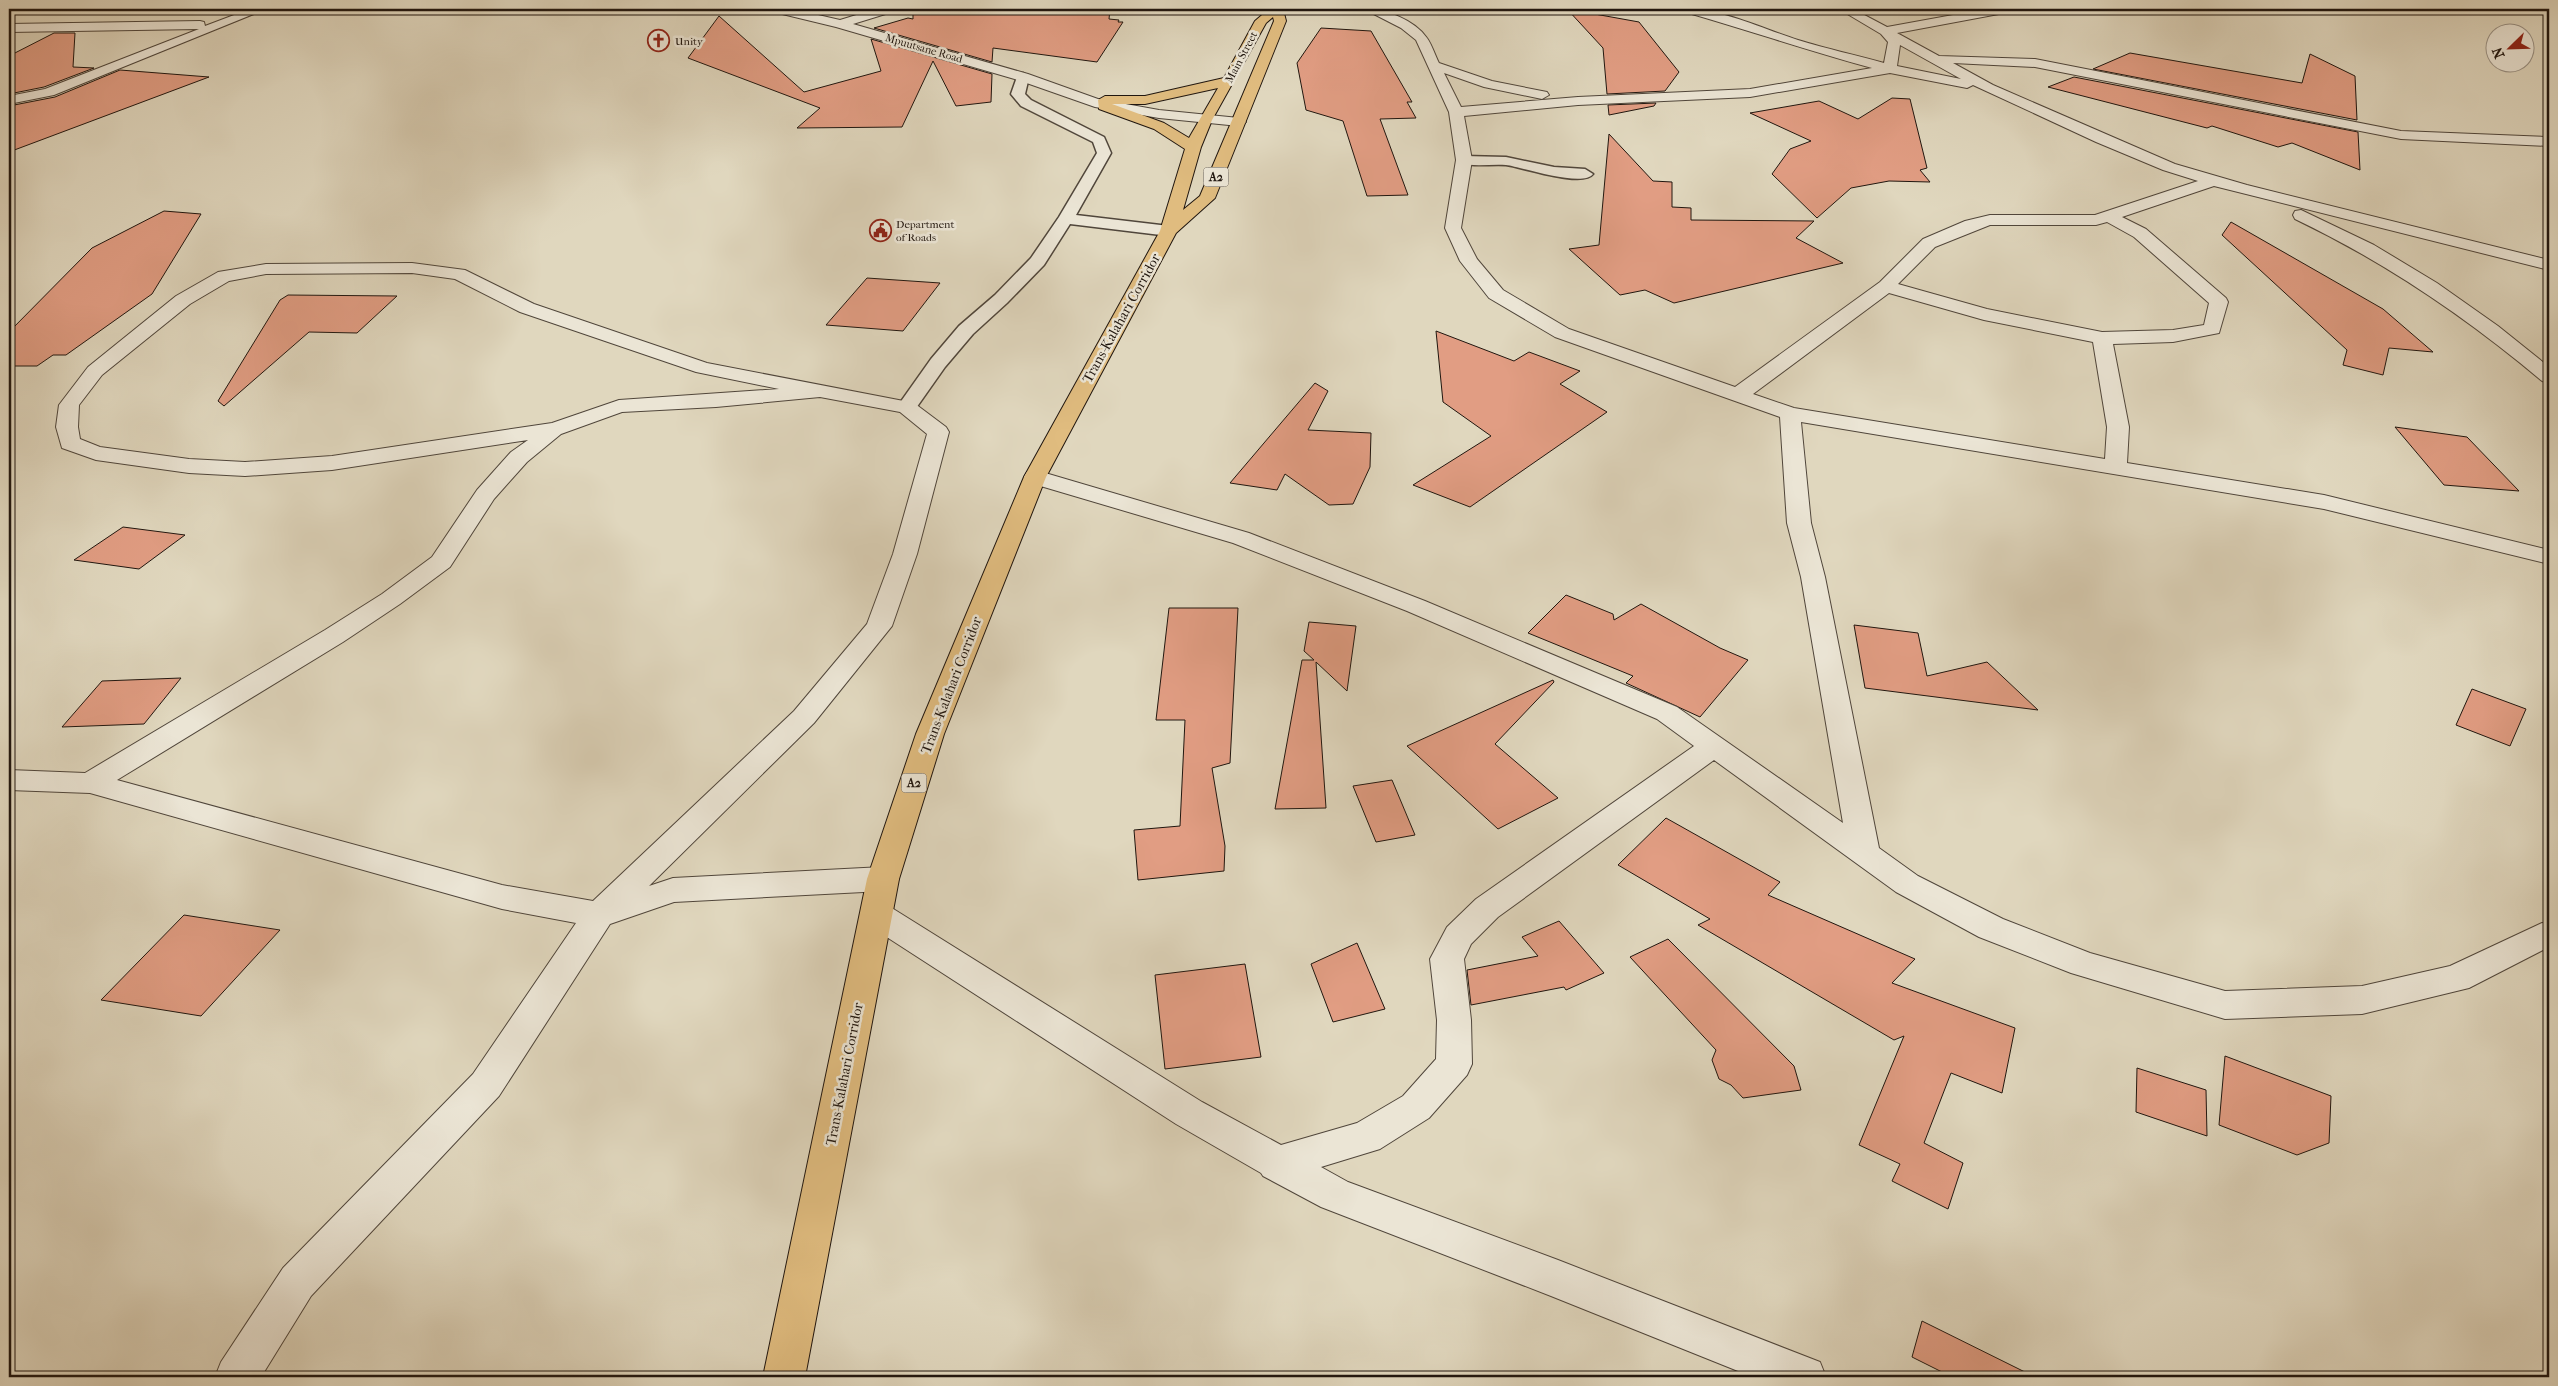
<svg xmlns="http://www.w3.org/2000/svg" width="2558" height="1386" viewBox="0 0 2558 1386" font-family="'IM FELL French Canon',serif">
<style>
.building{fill:#e19d83;stroke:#20160f}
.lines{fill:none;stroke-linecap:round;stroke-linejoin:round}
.service-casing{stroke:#50463b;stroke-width:3}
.minor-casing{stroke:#50463b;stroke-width:2}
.trunk-casing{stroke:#20160f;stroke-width:2}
.service{fill:#ebe5d5;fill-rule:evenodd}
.minor{fill:#ebe5d5;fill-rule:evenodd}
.trunk{fill:#e0bc7f;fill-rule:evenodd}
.labels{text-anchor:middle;stroke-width:5;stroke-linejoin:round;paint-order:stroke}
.far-poi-label{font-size:11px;fill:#20160f;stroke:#ebe5d5;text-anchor:start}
.far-street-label{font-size:11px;fill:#20160f;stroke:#ebe5d5}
.shield{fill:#ebe5d5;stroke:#5d544a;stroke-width:1}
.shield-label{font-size:12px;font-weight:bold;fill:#20160f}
.street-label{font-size:14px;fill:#20160f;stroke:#ebe5d5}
</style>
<rect width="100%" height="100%" fill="#e0d7be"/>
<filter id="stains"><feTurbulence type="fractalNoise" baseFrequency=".004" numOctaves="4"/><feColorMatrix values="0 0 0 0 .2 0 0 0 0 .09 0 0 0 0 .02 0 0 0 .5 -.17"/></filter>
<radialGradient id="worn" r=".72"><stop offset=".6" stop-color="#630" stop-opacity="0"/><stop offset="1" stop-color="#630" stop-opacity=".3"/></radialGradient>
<g class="building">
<polygon points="1007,9 1110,9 1109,19 1119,20 1118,22 1123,22 1097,62 993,48 992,62 874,28 908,18 913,19 913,12 1003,13"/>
<polygon points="1567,9 1639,22 1679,72 1665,91 1607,94 1603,48"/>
<polygon points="719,16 804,92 881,71 871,39 992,74 991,102 956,106 933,61 902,127 797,128 820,108 688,58"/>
<polygon points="1321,28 1371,31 1412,102 1407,102 1416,118 1380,119 1408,195 1367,196 1343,121 1306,110 1297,63"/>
<polygon points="54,33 75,33 73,67 94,68 44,87 9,94 9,56"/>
<polygon points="2130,53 2302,83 2310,54 2355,76 2357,120 2093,69"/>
<polygon points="120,70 209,77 9,152 9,106 55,97"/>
<polygon points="2074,77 2358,132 2360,170 2292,143 2278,147 2212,126 2207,128 2048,87"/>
<polygon points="1892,98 1910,99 1927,168 1920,170 1930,182 1889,181 1851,188 1817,218 1772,174 1790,149 1811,141 1750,113 1819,101 1858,119"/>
<polygon points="1656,103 1654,106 1609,115 1608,105"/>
<polygon points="1609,134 1653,181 1672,182 1672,207 1691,208 1691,220 1814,221 1796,238 1843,263 1674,303 1645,290 1620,295 1569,249 1599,245"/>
<polygon points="164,211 201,214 152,294 66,355 53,355 37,366 9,366 9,332 92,248"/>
<polygon points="2231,222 2383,309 2433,352 2389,348 2383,375 2343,365 2347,350 2222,235"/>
<polygon points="867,278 940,283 903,331 826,325"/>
<polygon points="288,295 397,296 357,333 309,332 224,406 218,401 280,300"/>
<polygon points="1436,331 1514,361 1529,352 1580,371 1560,384 1607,412 1470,507 1413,485 1491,436 1443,402"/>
<polygon points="1315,383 1328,391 1308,430 1371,433 1370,467 1353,504 1329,505 1285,474 1277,490 1230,483"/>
<polygon points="2395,427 2467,437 2519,491 2444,485"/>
<polygon points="123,527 185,535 139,569 74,560"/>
<polygon points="1566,595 1613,614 1614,620 1641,604 1720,648 1748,660 1700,717 1626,683 1633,676 1528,633"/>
<polygon points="1169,608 1238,608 1230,763 1212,768 1225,846 1224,871 1138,880 1134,830 1180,826 1185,720 1156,720"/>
<polygon points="1309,622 1356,626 1347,691 1316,662 1326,808 1275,809 1302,660 1314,660 1304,651"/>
<polygon points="1854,625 1918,633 1927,676 1987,662 2038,710 1865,688"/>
<polygon points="181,678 144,724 62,727 102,681"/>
<polygon points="1553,680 1554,682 1495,744 1558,798 1498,829 1407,746"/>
<polygon points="2472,689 2526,709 2510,746 2456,725"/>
<polygon points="1392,780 1415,835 1376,842 1353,786"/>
<polygon points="1666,818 1780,882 1768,895 1915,959 1892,983 2015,1028 2002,1093 1951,1073 1924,1143 1963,1163 1948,1209 1892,1181 1900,1164 1859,1145 1904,1036 1894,1040 1698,925 1710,919 1618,865"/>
<polygon points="184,915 280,930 201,1016 101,1000"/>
<polygon points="1559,921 1604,973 1566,990 1564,987 1471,1005 1467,970 1538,956 1522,937"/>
<polygon points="1668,939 1794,1066 1801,1090 1743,1098 1731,1085 1719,1079 1712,1060 1716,1050 1630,957"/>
<polygon points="1357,943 1385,1009 1333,1022 1311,964"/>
<polygon points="1245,964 1261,1057 1165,1069 1155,975"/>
<polygon points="2225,1056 2331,1096 2329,1143 2297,1155 2219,1125"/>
<polygon points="2137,1068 2206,1090 2207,1136 2136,1112"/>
<polygon points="1922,1321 2035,1377 1952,1377 1912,1357"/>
</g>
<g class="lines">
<defs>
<g id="service">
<polygon points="1023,73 1029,77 1025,94 1031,100 1104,137 1111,153 1076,215 1169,226 1177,231 1169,236 1070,224 1044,265 1007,303 973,334 945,367 914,411 900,411 897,407 931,359 959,326 995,295 1031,258 1059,217 1097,153 1093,142 1021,106 1011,94 1017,77"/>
<path d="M 1464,156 L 1506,157 L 1554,167 L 1585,169 L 1593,174 C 1583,188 1522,167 1506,165 C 1490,164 1474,167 1459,163 L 1457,160 Z"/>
</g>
<g id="minor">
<polygon points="250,9 266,9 54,95 9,104 9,96 45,89 199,29 9,32 9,24 200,21 204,22 205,26"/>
<polygon points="772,9 792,9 840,20 876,9 894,9 892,12 853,24 1028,74 1098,99 1159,110 1239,118 1246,122 1239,126 1159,118 1095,107 1018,80 836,27 774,12"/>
<path d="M 1364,9 C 1384,8 1415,20 1427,38 C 1432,45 1435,55 1439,63 L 1492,81 L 1547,92 L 1549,95 L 1542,99 L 1484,87 L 1444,73 L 1461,107 L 1578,97 L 1750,89 L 1872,68 C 1809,51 1748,30 1685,12 L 1683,9 C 1724,9 1760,28 1798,40 C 1827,49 1856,55 1884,63 L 1888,42 L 1881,34 L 1839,9 L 1853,9 L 1887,27 L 1986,9 L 2010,9 L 2004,13 L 1897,33 L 1939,56 L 2035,59 L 2401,131 L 2549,137 L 2549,146 L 2401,139 L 2035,67 L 1953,63 L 1993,85 L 2175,164 L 2247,185 L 2549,260 L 2549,270 L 2214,186 L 2122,217 L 2146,229 L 2226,298 L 2228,302 L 2219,333 L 2173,342 L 2113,344 L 2129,427 L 2127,463 L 2324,495 L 2549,550 L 2549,564 L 2324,509 L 1801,422 L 1811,523 L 1825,577 L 1879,848 L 1918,876 L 2003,919 L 2090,953 L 2225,991 L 2362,986 L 2450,966 L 2542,923 L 2549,924 L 2549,950 L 2545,949 L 2469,988 L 2362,1014 L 2225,1019 L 2071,973 L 1979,937 L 1896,892 L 1714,760 L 1498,917 L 1471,944 L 1464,959 L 1471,1020 L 1472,1064 L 1467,1075 L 1429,1118 L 1380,1149 L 1321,1167 L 1348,1182 L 1558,1260 L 1820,1362 L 1826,1377 L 1753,1377 L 1551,1296 L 1321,1207 L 1263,1176 L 1261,1173 L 1176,1124 L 865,923 L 860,914 L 865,905 L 876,902 L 887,905 L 1202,1102 L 1281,1145 L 1357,1123 L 1403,1096 L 1436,1059 L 1437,1020 L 1430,959 L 1447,927 L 1476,899 L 1694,746 L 1657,719 L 1407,611 L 1233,543 L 1027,482 L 1024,477 L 1027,472 L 1035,470 L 1249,533 L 1425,601 L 1677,707 L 1843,823 L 1801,577 L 1787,523 L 1780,417 L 1555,337 L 1489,298 L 1460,261 L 1445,228 L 1456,160 L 1449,112 L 1416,40 L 1401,28 ZM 1900,45 L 1961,79 L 1897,66 ZM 1890,73 L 1967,88 L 1973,85 L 2096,142 L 2163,170 L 2198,181 L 2095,215 L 1990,215 L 1965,221 L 1923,239 L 1880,282 L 1735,387 L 1569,329 L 1503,290 L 1477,259 L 1461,228 L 1472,160 L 1464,116 L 1578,105 L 1750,97 ZM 2107,222 L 2134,237 L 2209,303 L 2204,325 L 2173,330 L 2102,332 L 1987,309 L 1898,284 L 1935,247 L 1990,225 L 2096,225 ZM 1889,293 L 1984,320 L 2093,342 L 2107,427 L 2105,459 L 1794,408 L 1753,394 Z"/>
<path d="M 2301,210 L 2374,245 L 2437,283 L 2498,326 L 2549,367 L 2549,383 L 2542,381 C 2466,317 2385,262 2295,219 L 2293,215 L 2295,211 Z"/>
<path d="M 412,263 L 465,270 L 534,304 L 707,363 L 914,403 L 946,427 L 949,432 L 917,554 L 892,626 L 814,723 L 649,886 L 673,878 L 883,867 L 894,871 L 899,879 L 894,887 L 883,891 L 674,902 L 610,924 L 499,1096 L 311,1296 L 261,1377 L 215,1377 L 221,1362 L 283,1268 L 473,1074 L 576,923 L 502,909 L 90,793 L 9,790 L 9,770 L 85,773 L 325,630 L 382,594 L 432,557 L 477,490 L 511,452 L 528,440 L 332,470 L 245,476 L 189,473 L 96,460 L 62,448 L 56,427 L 59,405 L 88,367 L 176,296 L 218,272 L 266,264 ZM 412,273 L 455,279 L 520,312 L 696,372 L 779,389 L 619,400 L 552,423 L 332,456 L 245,462 L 189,459 L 100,447 L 80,439 L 78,427 L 79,405 L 102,375 L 190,304 L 229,281 L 266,274 ZM 820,397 L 900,412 L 927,434 L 893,554 L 867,624 L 794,711 L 593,901 L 502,885 L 117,780 L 343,642 L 400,604 L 450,567 L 494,499 L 527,462 L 561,434 L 622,412 L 716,407 Z"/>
</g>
<path id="trunk" d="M 1269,9 L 1283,9 L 1286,21 L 1215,198 L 1176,233 L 1046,477 L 944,734 L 899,879 L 805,1377 L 763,1377 L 867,879 L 916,734 L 1024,477 L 1160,231 L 1185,149 L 1154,129 L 1099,109 L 1098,100 L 1105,96 L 1145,96 L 1224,78 L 1255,21 ZM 1273,17 L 1274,21 L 1200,196 L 1183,210 L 1201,147 L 1212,120 L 1266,23 ZM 1218,88 L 1189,138 L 1164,123 L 1112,104 L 1145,104 Z"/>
</defs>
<use href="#service" class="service-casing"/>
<use href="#minor" class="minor-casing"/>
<use href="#trunk" class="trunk-casing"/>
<use href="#service" class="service"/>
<use href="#minor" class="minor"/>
<use href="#trunk" class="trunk"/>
</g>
<defs>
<symbol id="church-ring" viewBox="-11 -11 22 22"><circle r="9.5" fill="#ebe5d5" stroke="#8f2418" stroke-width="1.5"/><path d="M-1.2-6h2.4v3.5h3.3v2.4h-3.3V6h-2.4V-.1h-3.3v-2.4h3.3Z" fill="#8f2418"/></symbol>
<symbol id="civic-ring" viewBox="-11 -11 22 22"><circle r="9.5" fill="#ebe5d5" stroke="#8f2418" stroke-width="1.5"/><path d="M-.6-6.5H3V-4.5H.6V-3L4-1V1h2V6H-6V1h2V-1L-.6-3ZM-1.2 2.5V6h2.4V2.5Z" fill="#8f2418"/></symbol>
</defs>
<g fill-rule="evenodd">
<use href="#church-ring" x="646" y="28" width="25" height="25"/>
<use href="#civic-ring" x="868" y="218" width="25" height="25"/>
</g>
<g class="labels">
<g class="far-poi-label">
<text x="675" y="45">Unity</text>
<text x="896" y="228">Department<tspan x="896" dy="13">of Roads</tspan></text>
</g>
<g class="far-street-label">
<text transform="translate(924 48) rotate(16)" y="4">Mpuutsane Road</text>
<text transform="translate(1241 57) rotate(-62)" y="4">Main Street</text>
</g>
<g class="shield">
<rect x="1203.5" y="167.5" width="25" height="19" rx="4"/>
<rect x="901.5" y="773.5" width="25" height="19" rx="4"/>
</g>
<g class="shield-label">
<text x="1216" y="181">A2</text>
<text x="914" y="787">A2</text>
</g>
<g class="street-label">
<text transform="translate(1121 318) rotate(-61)" y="5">Trans-Kalahari Corridor</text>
<text transform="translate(951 685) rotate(-69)" y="5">Trans-Kalahari Corridor</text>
<text transform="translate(844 1074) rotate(-79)" y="5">Trans-Kalahari Corridor</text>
</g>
</g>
<rect width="2558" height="1386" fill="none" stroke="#e0d7be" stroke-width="30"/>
<rect x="10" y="10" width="2538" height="1366" fill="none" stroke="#20160f" stroke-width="2.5"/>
<rect x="15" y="15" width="2528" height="1356" fill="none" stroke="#20160f"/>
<g transform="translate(2510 48) rotate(247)"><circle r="24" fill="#ebe5d5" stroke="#9a9286"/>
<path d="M0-4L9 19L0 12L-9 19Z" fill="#8f2418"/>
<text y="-8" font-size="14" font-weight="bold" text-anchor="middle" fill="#20160f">N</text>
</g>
<rect width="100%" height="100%" filter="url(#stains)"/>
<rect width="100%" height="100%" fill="url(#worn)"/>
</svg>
